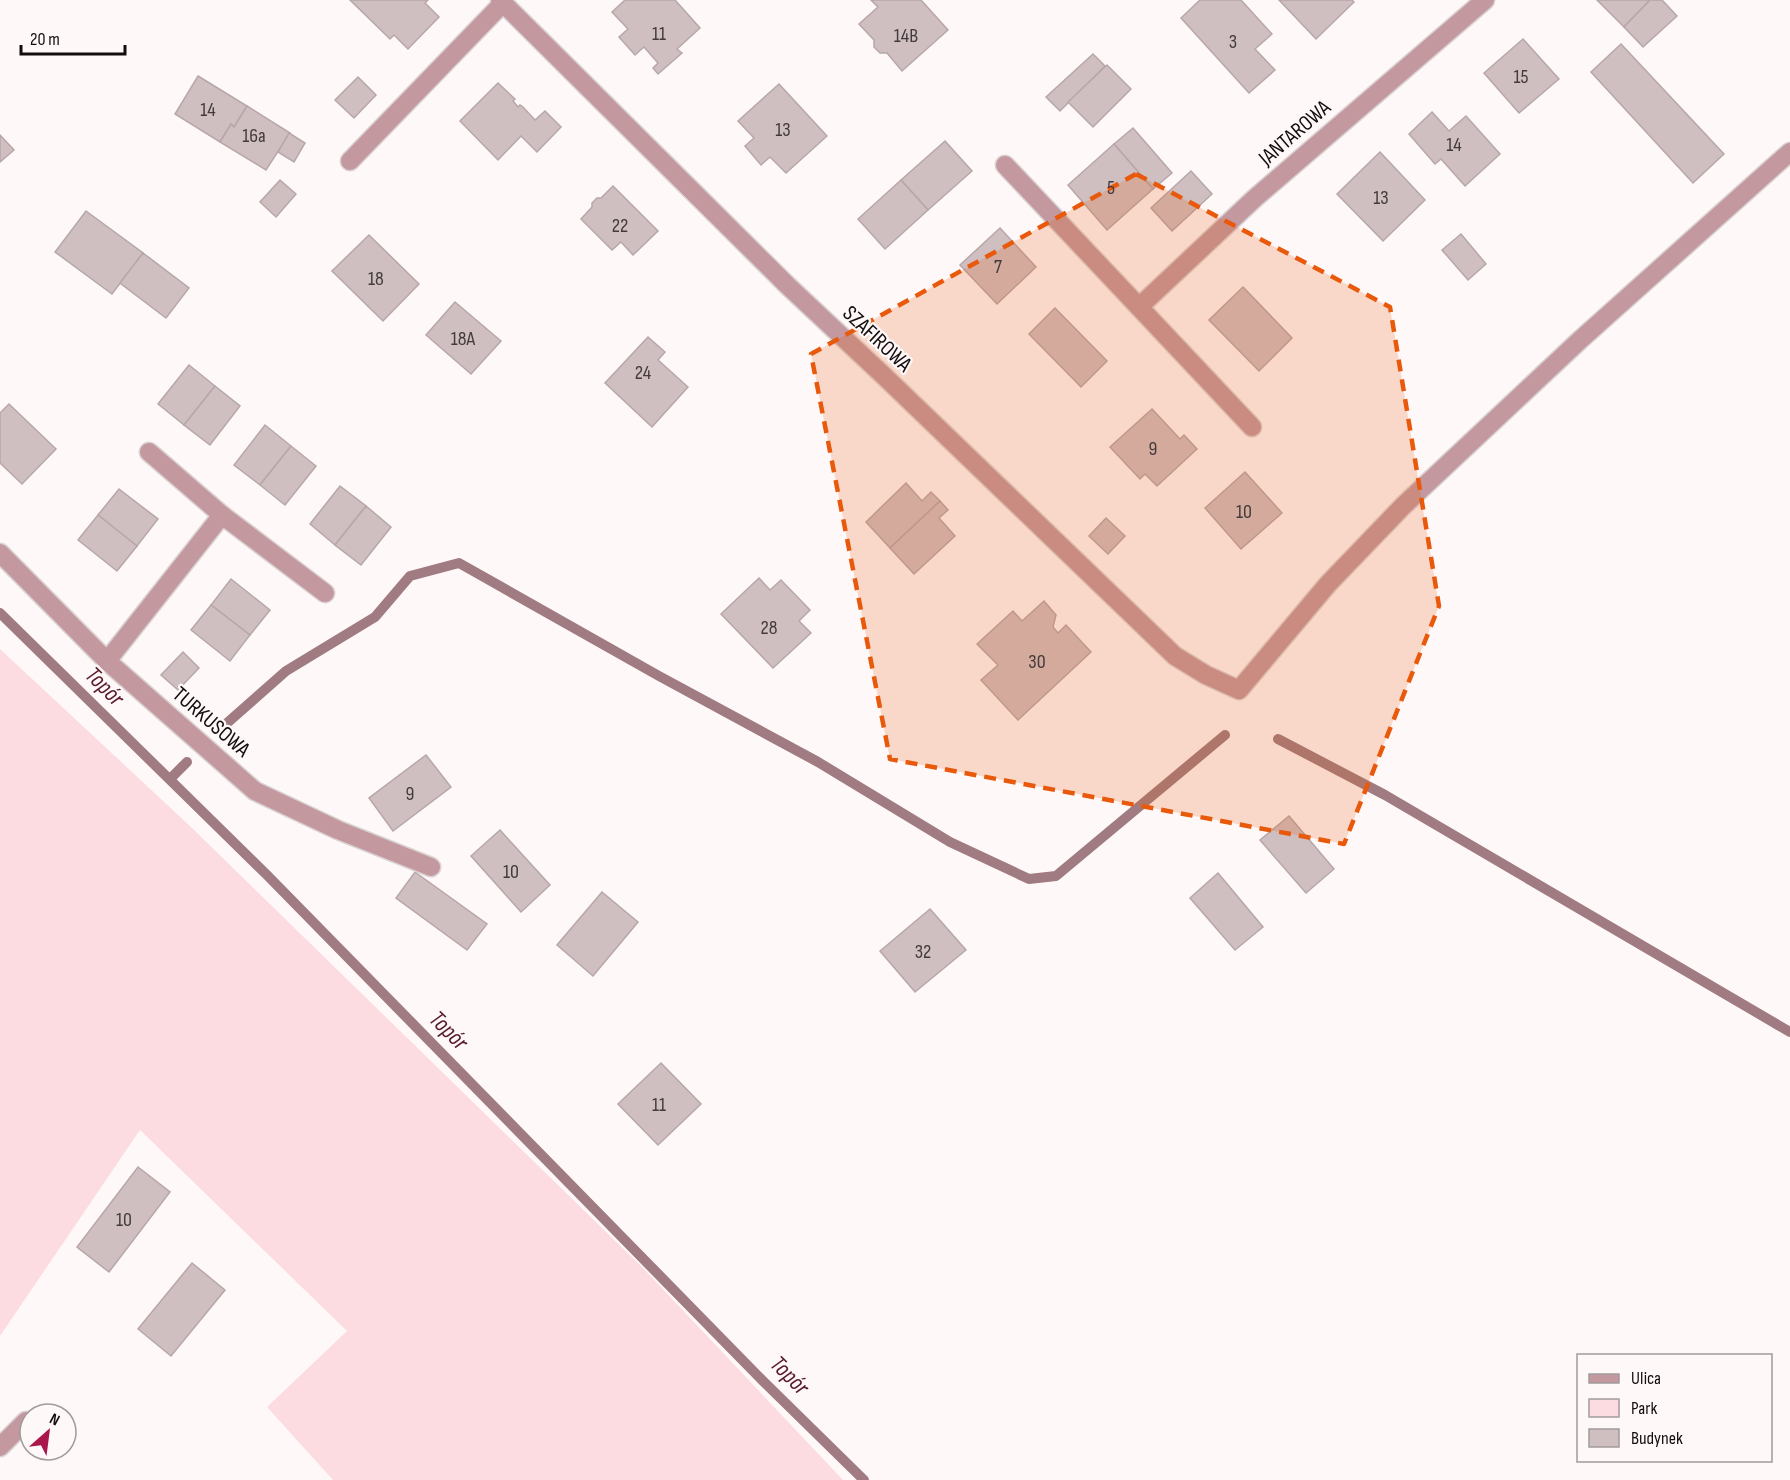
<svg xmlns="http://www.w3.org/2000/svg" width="1790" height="1480" viewBox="0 0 1790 1480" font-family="'Sofia Sans Condensed',sans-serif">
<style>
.green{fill:#fddce1}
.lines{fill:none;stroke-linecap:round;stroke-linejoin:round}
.stream{stroke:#a07c82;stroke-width:10}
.building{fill:#cfbfc1;stroke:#b7a7aa;stroke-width:1.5}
.minor-casing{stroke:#d9d2d3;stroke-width:21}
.minor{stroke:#c4989f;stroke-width:18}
.marked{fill:#e8590c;fill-opacity:0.2;stroke:#e8590c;stroke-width:4.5;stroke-dasharray:12 8;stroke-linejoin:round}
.labels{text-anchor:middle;stroke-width:4.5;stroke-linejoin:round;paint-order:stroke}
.number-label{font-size:20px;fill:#423a3b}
.street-label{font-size:22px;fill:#130d0e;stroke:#fff8f9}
.water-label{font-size:24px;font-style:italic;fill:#571b2b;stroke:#fff8f9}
</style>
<rect width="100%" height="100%" fill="#fff8f9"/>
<polygon class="green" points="0,649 191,827 643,1268 843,1480 333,1480 267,1407 347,1331 140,1130 0,1336"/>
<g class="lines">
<g class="stream">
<polyline points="0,613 267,875 763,1381 864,1480"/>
<polyline points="218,731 286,671 375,617 410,576 459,563 659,676 818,762 950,842 1029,879 1056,876 1225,735"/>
<polyline points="1278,739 1385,795 1790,1032"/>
<polyline points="170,779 187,762"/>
</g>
</g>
<g class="building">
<polygon points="350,0 428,0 425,3 439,17 408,49 394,35 390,39"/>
<polygon points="625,0 675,0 700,28 677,49 682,53 658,74 653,68 658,63 644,47 635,55 619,37 628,29 612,12"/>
<polygon points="871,0 921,0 948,30 902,71 887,53 880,53 874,47 874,40 859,24 878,7"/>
<polygon points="1200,0 1241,0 1272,34 1255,49 1275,70 1249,93 1181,18"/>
<polygon points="1279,0 1352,0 1354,2 1316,39"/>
<polygon points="1597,0 1650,0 1624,27"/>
<polygon points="1650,0 1662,0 1677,16 1643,47 1624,27"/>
<polygon points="1523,39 1559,79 1519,113 1484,73"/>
<polygon points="1621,44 1724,154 1693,183 1591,72"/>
<polygon points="1093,54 1105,66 1060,111 1046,97"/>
<polygon points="1107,65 1131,89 1093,127 1068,102"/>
<polygon points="198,76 247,106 234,127 231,124 220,142 175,114"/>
<polygon points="358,77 376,95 354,118 335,100"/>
<polygon points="498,83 515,99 513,101 518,107 520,105 523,107 535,120 545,111 561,127 537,152 521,136 498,160 460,121"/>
<polygon points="779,84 827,136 786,173 770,157 761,165 745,146 754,138 738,121"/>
<polygon points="247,106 290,133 266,170 220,142 231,124 234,127"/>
<polygon points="1432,112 1449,131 1466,116 1500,154 1465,186 1441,159 1435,164 1409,134"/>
<polygon points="1133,128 1172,173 1153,189 1114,144"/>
<polygon points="289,133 305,143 294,162 278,152"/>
<polygon points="0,135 14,150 0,162"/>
<polygon points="945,141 972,171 928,210 901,180"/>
<polygon points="1114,144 1153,189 1107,230 1068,185"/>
<polygon points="1380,152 1425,200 1383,241 1337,194"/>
<polygon points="1191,171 1212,194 1172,231 1151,208"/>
<polygon points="280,180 296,194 276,217 260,202"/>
<polygon points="901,180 928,210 885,249 858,219"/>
<polygon points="613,186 658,231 633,255 621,242 612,250 581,219 592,207 592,203 597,198 601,198"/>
<polygon points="86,211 143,253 112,294 55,252"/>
<polygon points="1000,228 1036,267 997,304 960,265"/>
<polygon points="1461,234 1486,264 1468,280 1442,250"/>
<polygon points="369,235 419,284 383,321 332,271"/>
<polygon points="143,253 189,288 166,318 120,283"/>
<polygon points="1243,287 1292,338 1259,371 1209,320"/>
<polygon points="455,302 501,341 471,374 426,335"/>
<polygon points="1055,308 1107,361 1081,387 1029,334"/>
<polygon points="648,337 665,352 658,360 688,387 652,427 605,383"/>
<polygon points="189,365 215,386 184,425 158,404"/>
<polygon points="215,386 240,406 210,445 184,425"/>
<polygon points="9,404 56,449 22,484 0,463 0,413"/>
<polygon points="1152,409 1180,439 1184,435 1197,449 1157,486 1145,474 1140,479 1110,447"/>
<polygon points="265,425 291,446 260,485 234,465"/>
<polygon points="291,446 316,466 285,505 260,485"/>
<polygon points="1245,472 1282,513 1241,549 1205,508"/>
<polygon points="906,483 922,501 931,492 940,501 890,548 866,522"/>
<polygon points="340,486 366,506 335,545 310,524"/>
<polygon points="119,489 158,519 137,546 98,515"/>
<polygon points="940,501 948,510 939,518 955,536 914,574 890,548"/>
<polygon points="366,506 391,527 361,565 335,545"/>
<polygon points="98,515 137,546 117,571 78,540"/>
<polygon points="1106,518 1125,536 1108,554 1089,536"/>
<polygon points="759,578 770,590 781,580 810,610 799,621 811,633 773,668 721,614"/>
<polygon points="231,579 270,610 250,635 211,605"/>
<polygon points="1044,601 1056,615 1053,627 1058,633 1066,625 1091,652 1018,720 981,680 998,665 977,644 1013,611 1022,621"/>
<polygon points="211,605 250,635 230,661 191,630"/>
<polygon points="183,652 199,668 178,690 161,675"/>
<polygon points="426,755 451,787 393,831 369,798"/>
<polygon points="1289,816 1334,869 1306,893 1260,840"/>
<polygon points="500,830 550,885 521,912 471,856"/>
<polygon points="415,872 487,924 467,950 396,898"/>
<polygon points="1218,873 1263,927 1235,950 1190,898"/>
<polygon points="602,892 638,922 593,976 557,945"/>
<polygon points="930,909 966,950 915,992 880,951"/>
<polygon points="661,1063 701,1104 658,1145 618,1104"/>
<polygon points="138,1167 170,1192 109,1272 77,1247"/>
<polygon points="192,1263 225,1290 171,1356 138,1329"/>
</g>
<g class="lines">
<defs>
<g id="minor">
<polyline points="500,0 787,285 883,375 1175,656 1206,675 1239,690 1328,584 1403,506 1580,340 1790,152"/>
<polyline points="350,161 503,3"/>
<polyline points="1005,165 1139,307 1255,198 1485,0"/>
<polyline points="1139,307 1252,427"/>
<polyline points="149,452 222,515 325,593"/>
<polyline points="0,553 107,661 255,791 338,830 431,867"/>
<polyline points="107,661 222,515"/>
<polyline points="0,1447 26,1421"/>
</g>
</defs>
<use href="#minor" class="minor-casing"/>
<use href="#minor" class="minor"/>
</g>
<path class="marked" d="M 1136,174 L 1390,307 L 1439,606 L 1344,844 L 890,759 L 811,354 Z"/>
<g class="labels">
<g class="number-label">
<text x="659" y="40">11</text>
<text x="906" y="42">14B</text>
<text x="1233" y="48">3</text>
<text x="1521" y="83">15</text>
<text x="208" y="116">14</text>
<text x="783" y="136">13</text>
<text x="254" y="142">16a</text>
<text x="1454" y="151">14</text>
<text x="1111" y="194">5</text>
<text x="1381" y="204">13</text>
<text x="620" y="232">22</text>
<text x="998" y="273">7</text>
<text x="376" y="285">18</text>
<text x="463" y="345">18A</text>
<text x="643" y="379">24</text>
<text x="1153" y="455">9</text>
<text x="1244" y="518">10</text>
<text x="769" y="634">28</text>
<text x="1037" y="668">30</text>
<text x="410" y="800">9</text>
<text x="511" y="878">10</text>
<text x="923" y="958">32</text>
<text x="659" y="1111">11</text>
<text x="124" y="1226">10</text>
</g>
<g class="street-label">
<text transform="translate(1294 132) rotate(-41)" y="8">JANTAROWA</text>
<text transform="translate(878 338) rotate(43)" y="8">SZAFIROWA</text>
<text transform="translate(212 721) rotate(41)" y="8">TURKUSOWA</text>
</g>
<g class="water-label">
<text transform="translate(105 686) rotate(45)" y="8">Topór</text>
<text transform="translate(449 1030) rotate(45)" y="8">Topór</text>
<text transform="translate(790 1375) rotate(45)" y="8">Topór</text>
</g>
</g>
<rect x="1577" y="1354" width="195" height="108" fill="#fff8f9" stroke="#a19a9b" stroke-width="1.5"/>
<rect x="1589" y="1374" width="30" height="9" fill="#c4989f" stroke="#a19a9b" stroke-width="1.5"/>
<text x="1631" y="1384" font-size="18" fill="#130d0e">Ulica</text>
<rect x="1589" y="1399" width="30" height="18" fill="#fddce1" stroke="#a19a9b" stroke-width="1.5"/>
<text x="1631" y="1414" font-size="18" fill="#130d0e">Park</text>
<rect x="1589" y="1429" width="30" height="18" fill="#cfbfc1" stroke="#a19a9b" stroke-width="1.5"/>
<text x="1631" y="1444" font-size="18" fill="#130d0e">Budynek</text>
<g transform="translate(48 1432) rotate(28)"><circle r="28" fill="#fff8f9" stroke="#a19a9b" stroke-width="1.5"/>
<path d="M0-4.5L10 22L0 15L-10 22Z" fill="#aa174d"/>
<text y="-9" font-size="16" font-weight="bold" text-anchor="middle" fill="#130d0e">N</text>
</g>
<path d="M21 45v9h104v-9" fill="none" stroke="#130d0e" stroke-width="3"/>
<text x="30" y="45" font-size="18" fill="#130d0e" stroke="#fff8f9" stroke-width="4.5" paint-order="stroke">20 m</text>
</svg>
